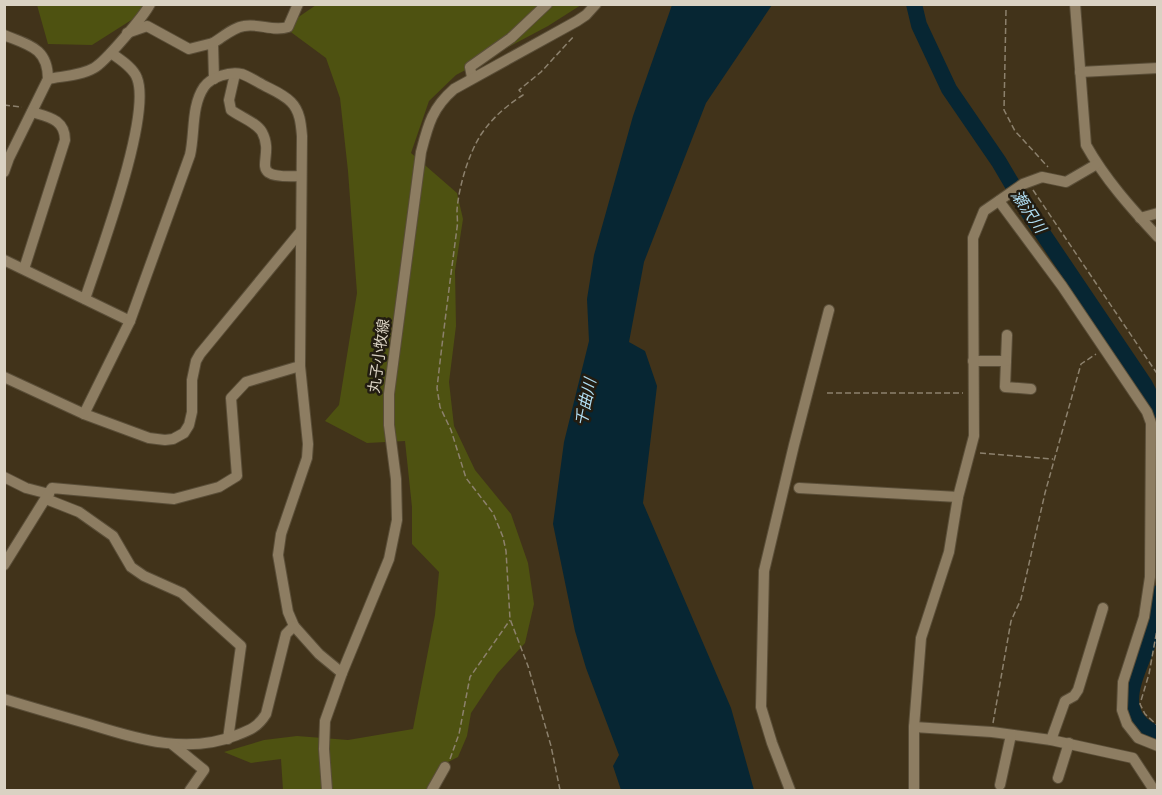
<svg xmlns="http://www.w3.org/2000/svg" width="1162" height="795" viewBox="0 0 1162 795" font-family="'Fira Sans Condensed','Noto Sans JP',sans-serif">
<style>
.green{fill:#4e5211}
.water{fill:#072633}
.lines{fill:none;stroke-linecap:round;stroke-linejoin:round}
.river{stroke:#072633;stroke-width:16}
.minor-casing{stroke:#5a4e38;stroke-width:12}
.path{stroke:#8c816d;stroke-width:1.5;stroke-dasharray:6 3;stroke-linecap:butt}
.minor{stroke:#8d7d62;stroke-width:10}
.labels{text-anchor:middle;stroke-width:5;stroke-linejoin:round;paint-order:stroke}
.street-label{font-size:15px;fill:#dad2c3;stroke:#221c11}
.water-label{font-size:16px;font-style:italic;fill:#afdcf1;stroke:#221c11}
</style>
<rect width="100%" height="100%" fill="#41331a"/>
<g class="green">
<polygon points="37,5 155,5 92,45 48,44"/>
<polygon points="316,5 581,5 548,26 456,75 429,101 411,153 457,193 463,219 455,271 456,326 449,382 454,426 475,470 511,514 528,563 534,604 525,643 497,674 471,713 467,736 458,757 442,765 427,790 283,790 281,759 251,763 224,752 264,740 297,736 348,740 413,729 435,615 439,572 412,544 412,507 405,441 367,443 325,421 339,405 357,293 348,171 340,98 326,58 284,27"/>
</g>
<polygon class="water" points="672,5 772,5 706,103 644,262 629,342 645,351 657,386 643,503 731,708 754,790 621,790 613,766 619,755 586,668 575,631 553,524 564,442 589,341 587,299 594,255 633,116"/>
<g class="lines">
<g class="river">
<polyline points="914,4 919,25 949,89 999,162 1029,213 1145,385 1158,411"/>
<path d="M 1158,593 C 1156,606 1155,621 1151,634 C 1141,670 1108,714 1158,734"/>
</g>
<defs>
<g id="minor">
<path d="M 1075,4 L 1086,145 C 1105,179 1131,208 1158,237"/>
<polyline points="127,33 147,26 189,49 213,43 214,79"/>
<path d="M 4,35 C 29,45 48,48 48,79 L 9,158 L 4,172"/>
<path d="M 213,43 C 223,37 232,28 244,26 C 259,23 273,32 288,27 L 298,4"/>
<polyline points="1080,72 1158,68"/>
<path d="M 235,74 L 229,100 L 231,110 C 240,117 256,122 262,132 C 277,160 242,179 301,176"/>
<polyline points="472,77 470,67 511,38 547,4"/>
<path d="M 48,79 C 62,76 80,76 94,68 C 105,62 144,16 150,4"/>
<polyline points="999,201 1062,286 1147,412 1151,423 1150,577 1144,617 1123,682 1122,710 1127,724 1138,738 1158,746"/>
<polyline points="1140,218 1158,213"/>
<polyline points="4,260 130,321"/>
<path d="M 24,269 L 65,140 C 65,119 48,117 32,112"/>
<path d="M 85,299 C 99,256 152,116 137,78 C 133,67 119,59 111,53"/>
<polyline points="1007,335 1005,387 1031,389"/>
<polyline points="973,361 1006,361"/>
<polyline points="4,377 84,414 149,438 165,440 173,439 184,433 189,425 192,412 192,380 196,361 200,354 301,231"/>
<path d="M 84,414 L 130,321 L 190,155 C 195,134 191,106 204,87 C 211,77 230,71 242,74 C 250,77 259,83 267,87 C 275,91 284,95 291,102 C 300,111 301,124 302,136 L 300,366 L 308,444 L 307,458 L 281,534 L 278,555 L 288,612 L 294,626 L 319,654 L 342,673"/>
<polyline points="4,477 26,488 49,494"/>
<polyline points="799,488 958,497"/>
<polyline points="46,499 79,512 113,536 131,567 144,576 182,593 241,646 228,739"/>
<polyline points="4,565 52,488 174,499 219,487 237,476 231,398 246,382 300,366"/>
<path d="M 4,699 C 33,708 61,716 89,724 C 138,739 187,755 237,735 C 250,730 258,727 266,714 L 286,634 L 294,626"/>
<polyline points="914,727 992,732 1051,740 1133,758 1154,790"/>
<polyline points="1051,740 1065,701 1074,696 1078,690 1103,608"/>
<polyline points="172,744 204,770 190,790"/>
<polyline points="1058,778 1069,743"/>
<polyline points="1000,785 1011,735"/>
<path d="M 327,790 L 324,749 L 325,721 L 342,673 L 389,559 L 397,520 L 396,479 L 389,425 L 389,394 L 421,152 C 428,125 432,108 454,89 L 577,21 L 586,15 L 596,4"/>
<polyline points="432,790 445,767"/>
<polyline points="790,790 772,743 761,707 764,571 794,445 829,310"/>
<polyline points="914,790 914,727 921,638 949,552 958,497 974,436 973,238 984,211 1023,184 1042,177 1066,182 1097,164"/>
</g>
</defs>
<use href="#minor" class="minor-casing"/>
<g class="path">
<polyline points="1006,10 1004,110 1015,131 1048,167"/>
<polyline points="4,105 22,107"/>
<polyline points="1033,190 1158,375"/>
<polyline points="827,393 963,393"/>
<polyline points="980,453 1053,459"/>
<polyline points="1158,624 1149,674 1140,704 1145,714 1158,726"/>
<polyline points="993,723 1011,621 1021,599 1045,493 1081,364 1096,354"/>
<polyline points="450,759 459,734 470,677 510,620"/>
<path d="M 560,790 L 551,746 L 528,666 L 510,619 L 506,551 L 503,537 L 493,513 L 466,478 L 451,430 L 440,407 L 437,388 C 443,335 450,281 457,228 C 458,222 457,216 457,210 C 459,186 468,156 480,136 C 492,118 506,106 523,95 L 519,90 L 541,72 L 574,36"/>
</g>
<use href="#minor" class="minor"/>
</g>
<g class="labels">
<g class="street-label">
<text transform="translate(379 356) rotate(-82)" y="5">丸子小牧線</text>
</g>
<g class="water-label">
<text transform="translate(1029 211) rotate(56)" y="6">瀬沢川</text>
<text transform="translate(585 402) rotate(-78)" y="6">千曲川</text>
</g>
</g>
<rect width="1162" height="795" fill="none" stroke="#dad2c3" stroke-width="12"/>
</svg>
